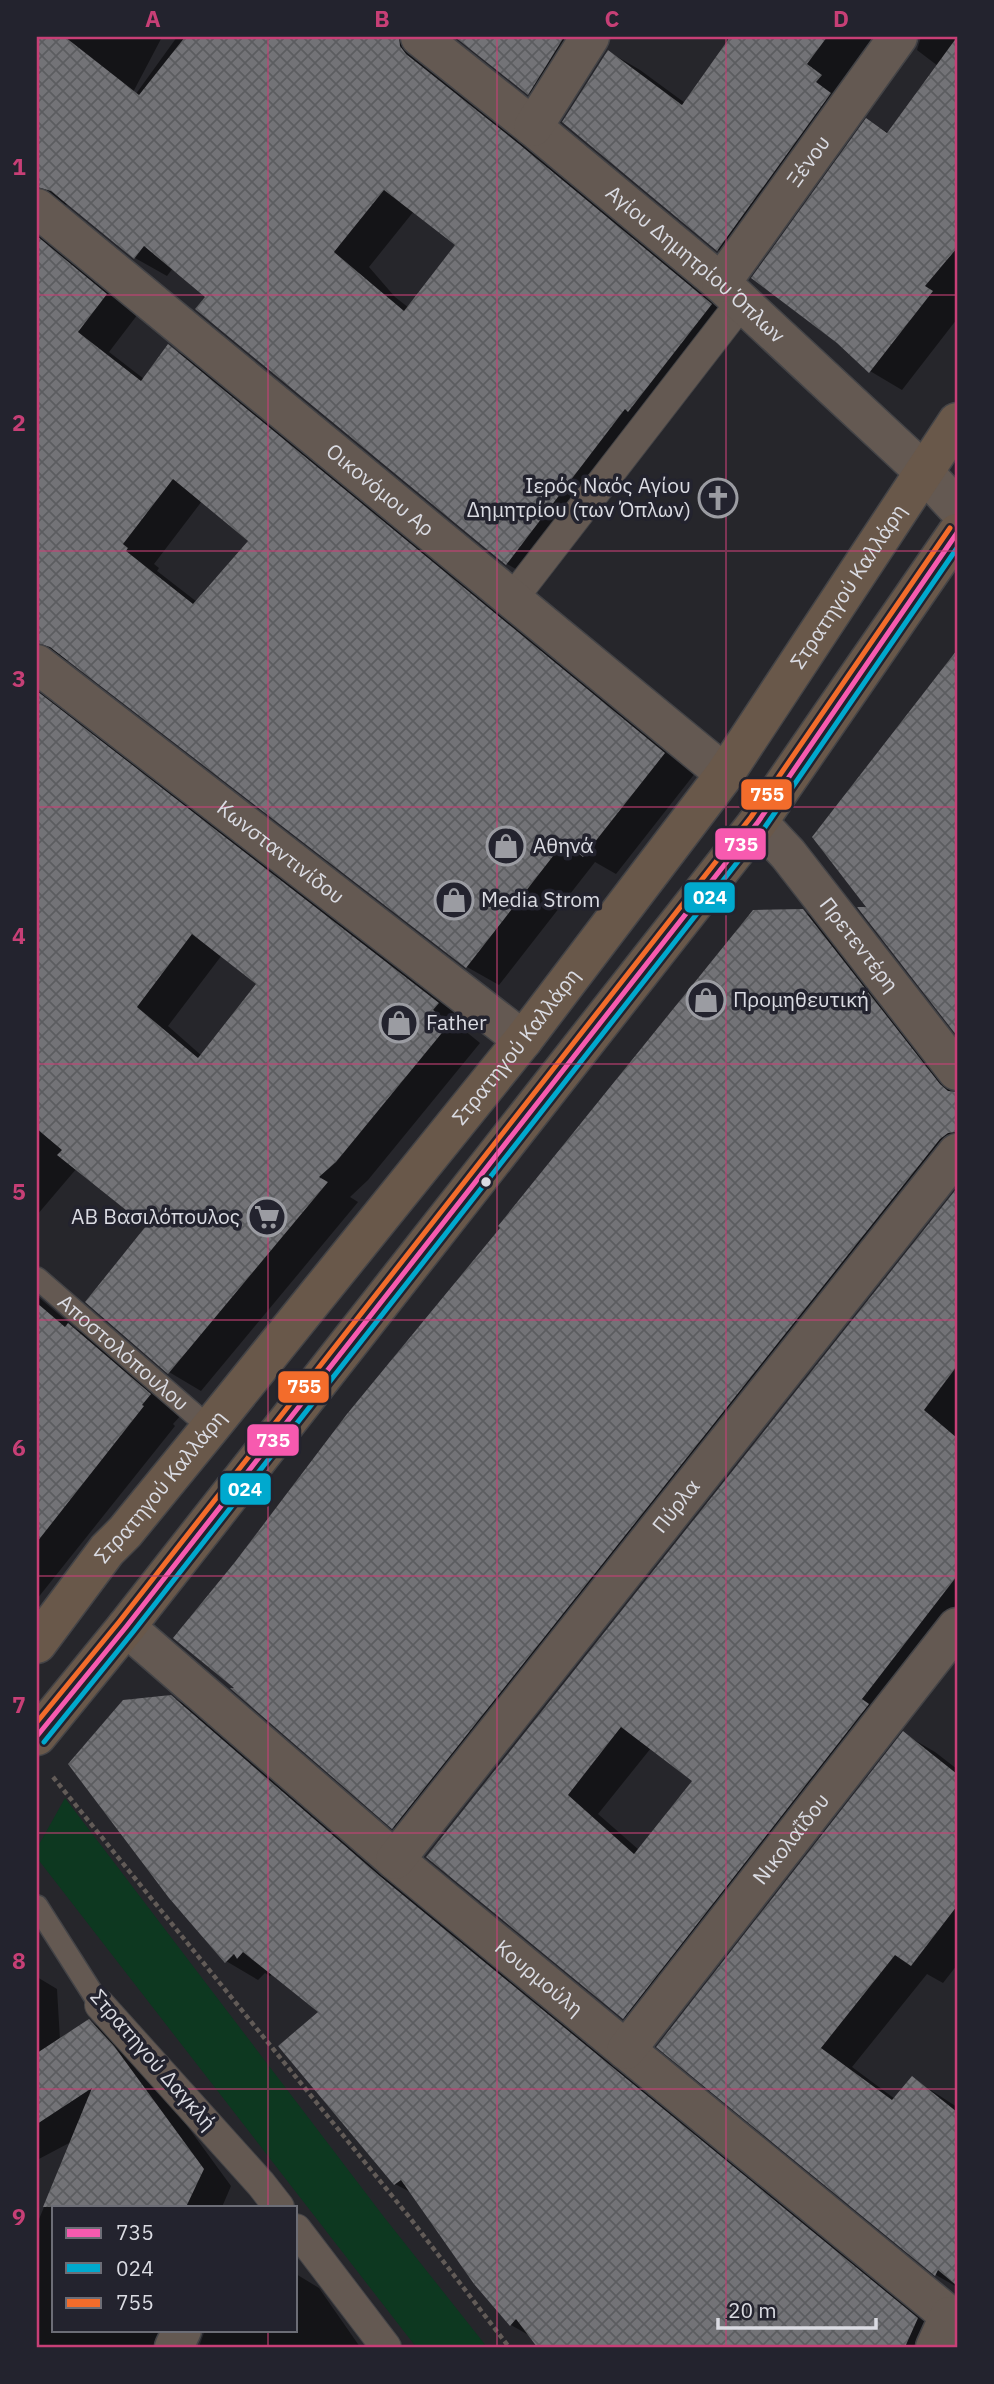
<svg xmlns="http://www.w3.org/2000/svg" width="994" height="2384" viewBox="0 0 994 2384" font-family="'IBM Plex Sans',sans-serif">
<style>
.green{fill:#0d3820}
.shadow{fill:#0007;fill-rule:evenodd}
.building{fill:url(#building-cross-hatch);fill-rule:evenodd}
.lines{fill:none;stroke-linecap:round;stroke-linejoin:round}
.service-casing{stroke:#444447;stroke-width:24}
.pedestrian-casing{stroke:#444447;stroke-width:32}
.minor-casing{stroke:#444447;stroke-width:41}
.primary-casing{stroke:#444447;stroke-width:41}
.path{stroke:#625b57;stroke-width:4.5;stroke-dasharray:5 3.5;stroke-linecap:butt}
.service{stroke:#645952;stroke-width:21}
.pedestrian{stroke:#645952;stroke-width:30}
.minor{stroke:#645952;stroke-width:38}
.primary{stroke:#69584a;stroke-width:38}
.bus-1-casing{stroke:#23232e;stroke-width:10}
.bus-2-casing{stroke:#23232e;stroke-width:10}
.bus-3-casing{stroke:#23232e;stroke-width:10}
.bus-1{stroke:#f75aaf;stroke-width:5}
.bus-2{stroke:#00a9ce;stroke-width:5}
.bus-3{stroke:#f36c2b;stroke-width:5}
.grid{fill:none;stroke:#c73f76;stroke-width:2;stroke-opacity:0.55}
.bus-dot{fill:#dadbe2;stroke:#23232e;stroke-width:2.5}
.labels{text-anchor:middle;stroke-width:7;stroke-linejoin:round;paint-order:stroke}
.street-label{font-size:21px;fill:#dadbe2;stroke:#23232e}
.poi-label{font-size:21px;fill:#dadbe2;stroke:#23232e;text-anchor:start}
.line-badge{stroke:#23232e;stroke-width:2.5}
.badge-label{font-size:19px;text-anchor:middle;font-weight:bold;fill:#fff}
.neatline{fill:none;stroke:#c73f76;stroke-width:2.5}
.grid-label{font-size:23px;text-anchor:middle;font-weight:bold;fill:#c73f76}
</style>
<defs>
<pattern id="building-cross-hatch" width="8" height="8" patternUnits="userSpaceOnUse" patternTransform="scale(1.75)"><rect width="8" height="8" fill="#737377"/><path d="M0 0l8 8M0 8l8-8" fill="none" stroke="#5c5d60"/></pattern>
</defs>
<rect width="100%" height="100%" fill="#26262b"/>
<polygon class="green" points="65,1798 384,2217 487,2347 416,2347 37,1858 37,1848"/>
<g class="shadow">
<path d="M 37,37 L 162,37 L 131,96 L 133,98 L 177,37 L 441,37 L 552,165 L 743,324 L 538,582 L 507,564 L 173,268 L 167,276 L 135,258 L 70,204 L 63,205 L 138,314 L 109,352 L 144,379 L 169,347 L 201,365 L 696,772 L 616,874 L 595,862 L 499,985 L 467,967 L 71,660 L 62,661 L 470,1022 L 464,1030 L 480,1043 L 368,1180 L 350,1197 L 358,1202 L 201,1391 L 169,1372 L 149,1226 L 77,1168 L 37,1215 ZM 414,211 L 457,244 L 409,308 L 395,297 L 369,267 ZM 202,501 L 250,541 L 197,602 L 157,571 L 159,568 L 154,564 ZM 222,955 L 259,984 L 202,1056 L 168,1026 Z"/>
<polygon points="457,37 608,37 560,112 529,93"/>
<polygon points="732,37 897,37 750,268 718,250 564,122 609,52 640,70 685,103"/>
<polygon points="921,37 957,37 957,319 902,390 870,371 867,121 889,133 938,66 917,50"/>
<polygon points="957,652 957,1033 861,909 869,909 814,837"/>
<polygon points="803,911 835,929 926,1060 957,1099 957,1176 425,1845 393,1827"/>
<path d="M 957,1191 L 957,1635 L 656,2036 L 624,2017 L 428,1857 ZM 651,1748 L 694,1781 L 639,1850 L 598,1814 Z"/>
<polygon points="37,1296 76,1329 101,1343 182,1414 173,1424 175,1426 37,1599"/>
<polygon points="170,1696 203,1715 949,2338 945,2347 539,2347 532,2337 511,2325 412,2193 395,2184 321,2012 273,1973 270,1976 265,1973 258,1980 226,1961"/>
<polygon points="904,1734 935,1752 957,1769 957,1965 943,1983 927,1974 852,2067 895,2099 912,2078 957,2107 957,2287 936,2275 659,2046"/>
<polygon points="37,1977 57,1989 60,2040 89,2021 117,2037 142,2064 231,2186 222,2207 54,2207 54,2330 197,2330 186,2347 37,2347 37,2224 71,2142 37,2160"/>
<polygon points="296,2274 319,2288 360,2347 199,2347 205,2330 296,2330"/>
</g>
<g class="building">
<path d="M 37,37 L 65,37 L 139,95 L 185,37 L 399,37 L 400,46 L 406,54 L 519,144 L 712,304 L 628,412 L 625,409 L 506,565 L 195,309 L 205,297 L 144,246 L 134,259 L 51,191 L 37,187 ZM 384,190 L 455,245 L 404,311 L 334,252 Z"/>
<polygon points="455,37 564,37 528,95"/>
<polygon points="730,37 827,37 807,64 822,75 816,82 831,93 717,251 562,122 608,50 682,105"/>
<polygon points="957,37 957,248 925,286 933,291 869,373 837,343 751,278 866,118 887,133"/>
<path d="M 37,236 L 107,294 L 78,332 L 141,381 L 168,344 L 665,753 L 583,857 L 564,842 L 466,968 L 50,647 L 37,643 ZM 173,479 L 248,541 L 193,604 L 126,551 L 128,548 L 123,544 Z"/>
<polygon points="957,650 957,1036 857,907 866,907 812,837"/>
<path d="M 37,691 L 439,1003 L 433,1010 L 450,1023 L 336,1162 L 319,1177 L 328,1182 L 168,1374 L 85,1302 L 146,1226 L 57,1155 L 62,1150 L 37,1129 ZM 192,934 L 256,984 L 198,1058 L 137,1007 Z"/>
<polygon points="803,909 940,1084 948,1091 957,1092 957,1132 948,1133 940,1139 392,1829 230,1688 234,1688 173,1638 235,1562 347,1414 500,1228 498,1226 753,910"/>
<path d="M 957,1188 L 957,1366 L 924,1410 L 957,1438 L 957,1576 L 862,1699 L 869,1704 L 623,2019 L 426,1857 ZM 621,1727 L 692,1781 L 634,1854 L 568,1795 Z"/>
<polygon points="37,1303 65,1327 68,1323 151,1394 142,1405 144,1406 37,1542"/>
<polygon points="171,1695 381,1877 918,2318 905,2347 537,2347 516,2319 510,2326 474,2284 401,2180 394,2185 278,2046 318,2012 243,1952 237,1959 234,1954 225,1963 169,1898 68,1764 123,1700"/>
<polygon points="903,1731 957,1774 957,1906 911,1966 895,1955 821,2048 892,2100 912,2076 957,2112 957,2286 938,2270 935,2276 656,2047"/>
<polygon points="89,2019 114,2046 204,2169 186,2207 43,2207 92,2088 37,2124 37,2053"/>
</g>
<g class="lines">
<defs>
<g id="service">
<path id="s1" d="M 37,1278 L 210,1428"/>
<polyline points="37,1906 100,2005"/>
</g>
<g id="pedestrian">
<polyline points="513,598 741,303"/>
<polyline points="100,2005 261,2184 279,2207"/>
<polyline points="296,2229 386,2347"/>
</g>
<g id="minor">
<path id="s2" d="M 420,37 L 533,127 L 721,283 L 923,471 L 957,508"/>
<polyline points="533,127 590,37"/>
<path id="s3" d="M 37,208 L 725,774"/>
<path id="s4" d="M 721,283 L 898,37"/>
<path id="s5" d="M 37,664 L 523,1040"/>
<path id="s6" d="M 758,822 L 788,854 L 957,1071"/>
<path id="s7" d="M 126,1627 L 395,1860 L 957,2322"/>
<path id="s8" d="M 395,1860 L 957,1153"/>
<path id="s9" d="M 626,2050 L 957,1627"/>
<polyline points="174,2347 182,2330"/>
<polyline points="935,2347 949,2316"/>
</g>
<g id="primary">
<path id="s10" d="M 37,1644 L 107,1550 L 125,1532 L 210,1428 L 523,1040 L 725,774 L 957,422"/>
<polyline points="37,1736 126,1627 758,822 957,533"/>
</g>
</defs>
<use href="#service" class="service-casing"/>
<use href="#pedestrian" class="pedestrian-casing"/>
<use href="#minor" class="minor-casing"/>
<use href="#primary" class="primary-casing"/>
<polyline class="path" points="53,1777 410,2218 509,2347"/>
<use href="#service" class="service"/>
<use href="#pedestrian" class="pedestrian"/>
<use href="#minor" class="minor"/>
<use href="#primary" class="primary"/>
<defs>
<polyline id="bus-1" points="37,1736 126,1627 758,822 957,533"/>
<polyline id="bus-2" points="44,1742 133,1632 765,827 957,548"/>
<polyline id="bus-3" points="37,1722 119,1622 751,817 950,528"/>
</defs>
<use href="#bus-1" class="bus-1-casing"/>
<use href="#bus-2" class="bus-2-casing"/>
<use href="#bus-3" class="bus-3-casing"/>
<use href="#bus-1" class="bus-1"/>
<use href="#bus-2" class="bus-2"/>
<use href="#bus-3" class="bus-3"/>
</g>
<path class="grid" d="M 268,37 L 268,2207M 497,37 L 497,2347M 726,37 L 726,2347M 37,295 L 957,295M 37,551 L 957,551M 37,807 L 957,807M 37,1064 L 957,1064M 37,1320 L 957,1320M 37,1576 L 957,1576M 37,1833 L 957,1833M 37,2089 L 957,2089M 268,2330 L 268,2347"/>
<defs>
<symbol id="church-ring" viewBox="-11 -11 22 22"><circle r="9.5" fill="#23232e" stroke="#9b9ca2" stroke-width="1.5"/><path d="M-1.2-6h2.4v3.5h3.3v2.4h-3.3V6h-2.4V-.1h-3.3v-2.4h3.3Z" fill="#9b9ca2"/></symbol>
<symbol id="shop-ring" viewBox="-11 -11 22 22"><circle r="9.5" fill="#23232e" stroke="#9b9ca2" stroke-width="1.5"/><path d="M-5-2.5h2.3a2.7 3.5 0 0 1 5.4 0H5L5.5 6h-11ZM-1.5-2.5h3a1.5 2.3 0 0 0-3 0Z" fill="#9b9ca2"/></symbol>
<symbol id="supermarket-ring" viewBox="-11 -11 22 22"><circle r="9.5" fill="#23232e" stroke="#9b9ca2" stroke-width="1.5"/><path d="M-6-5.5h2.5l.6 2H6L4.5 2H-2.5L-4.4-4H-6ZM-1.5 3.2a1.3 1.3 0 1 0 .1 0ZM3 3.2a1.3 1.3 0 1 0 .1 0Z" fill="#9b9ca2"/></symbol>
</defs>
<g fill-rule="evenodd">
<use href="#church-ring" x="696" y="476" width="44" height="44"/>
<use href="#shop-ring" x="484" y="824" width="44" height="44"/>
<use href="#shop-ring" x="432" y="878" width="44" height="44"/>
<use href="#shop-ring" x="684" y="978" width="44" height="44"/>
<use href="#shop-ring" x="377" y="1001" width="44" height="44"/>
<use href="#supermarket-ring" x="245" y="1195" width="44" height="44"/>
</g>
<circle class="bus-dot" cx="486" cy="1182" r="6"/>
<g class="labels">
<g class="street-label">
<text dy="7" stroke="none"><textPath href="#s4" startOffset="150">Ξένου</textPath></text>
<text dy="7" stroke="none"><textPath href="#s2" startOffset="357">Αγίου Δημητρίου Όπλων</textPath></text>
<text dy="7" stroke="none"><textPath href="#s3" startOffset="444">Οικονόμου Αρ</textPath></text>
<text dy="7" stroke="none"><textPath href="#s10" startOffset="1334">Στρατηγού Καλλάρη</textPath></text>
<text dy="7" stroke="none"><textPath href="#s5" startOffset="308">Κωνσταντινίδου</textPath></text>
<text dy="7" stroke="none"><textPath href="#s6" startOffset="159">Πρετεντέρη</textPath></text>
<text dy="7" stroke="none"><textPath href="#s10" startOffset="766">Στρατηγού Καλλάρη</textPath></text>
<text dy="7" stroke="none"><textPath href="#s1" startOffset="114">Αποστολόπουλου</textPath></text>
<text dy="7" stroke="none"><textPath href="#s10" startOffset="200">Στρατηγού Καλλάρη</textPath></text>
<text dy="7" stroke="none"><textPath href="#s8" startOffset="452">Πύρλα</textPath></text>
<text dy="7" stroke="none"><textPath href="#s9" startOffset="268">Νικολαΐδου</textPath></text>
<text dy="7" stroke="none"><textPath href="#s7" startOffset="542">Κουρμούλη</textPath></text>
<text transform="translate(153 2060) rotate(49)" y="7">Στρατηγού Δαγκλή</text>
</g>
<g class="poi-label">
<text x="691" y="493" text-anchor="end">Ιερός Ναός Αγίου<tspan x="691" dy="24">Δημητρίου (των Όπλων)</tspan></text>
<text x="533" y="853">Αθηνά</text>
<text x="481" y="907">Media Strom</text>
<text x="733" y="1007">Προμηθευτική</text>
<text x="426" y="1030">Father</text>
<text x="240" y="1224" text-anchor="end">AB Βασιλόπουλος</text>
</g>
</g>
<g class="line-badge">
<rect x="740" y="778" width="53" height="33" rx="7" fill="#f36c2b"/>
<rect x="714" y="827" width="53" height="34" rx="7" fill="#f75aaf"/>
<rect x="683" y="881" width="53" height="33" rx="7" fill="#00a9ce"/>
<rect x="277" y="1370" width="53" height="34" rx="7" fill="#f36c2b"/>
<rect x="246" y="1423" width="54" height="34" rx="7" fill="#f75aaf"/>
<rect x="219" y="1472" width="53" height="34" rx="7" fill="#00a9ce"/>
</g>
<g class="badge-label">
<text x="767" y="801">755</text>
<text x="741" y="851">735</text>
<text x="710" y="904">024</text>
<text x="304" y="1393">755</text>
<text x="273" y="1447">735</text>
<text x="245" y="1496">024</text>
</g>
<rect width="994" height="2384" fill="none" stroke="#23232e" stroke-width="77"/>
<rect x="52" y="2206" width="245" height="126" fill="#23232e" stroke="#6c6d76" stroke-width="2"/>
<rect x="66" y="2228" width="35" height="10" fill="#f75aaf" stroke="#6c6d76" stroke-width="2"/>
<text x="116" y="2240" font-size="21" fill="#dadbe2">735</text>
<rect x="66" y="2263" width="35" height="10" fill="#00a9ce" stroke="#6c6d76" stroke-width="2"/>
<text x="116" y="2276" font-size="21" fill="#dadbe2">024</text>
<rect x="66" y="2298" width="35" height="10" fill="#f36c2b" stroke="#6c6d76" stroke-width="2"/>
<text x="116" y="2310" font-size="21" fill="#dadbe2">755</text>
<path d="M718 2318v10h158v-10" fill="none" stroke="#dadbe2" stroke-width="3.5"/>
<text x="728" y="2318" font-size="21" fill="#dadbe2" stroke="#23232e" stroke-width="5" paint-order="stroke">20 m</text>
<rect x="38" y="38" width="918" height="2308" class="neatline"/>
<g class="grid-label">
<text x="153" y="27">A</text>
<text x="382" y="27">B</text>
<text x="612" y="27">C</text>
<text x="841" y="27">D</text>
<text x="19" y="175">1</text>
<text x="19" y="431">2</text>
<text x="19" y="687">3</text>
<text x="19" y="944">4</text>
<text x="19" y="1200">5</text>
<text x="19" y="1456">6</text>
<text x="19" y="1713">7</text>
<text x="19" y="1969">8</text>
<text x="19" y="2225">9</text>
</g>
</svg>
